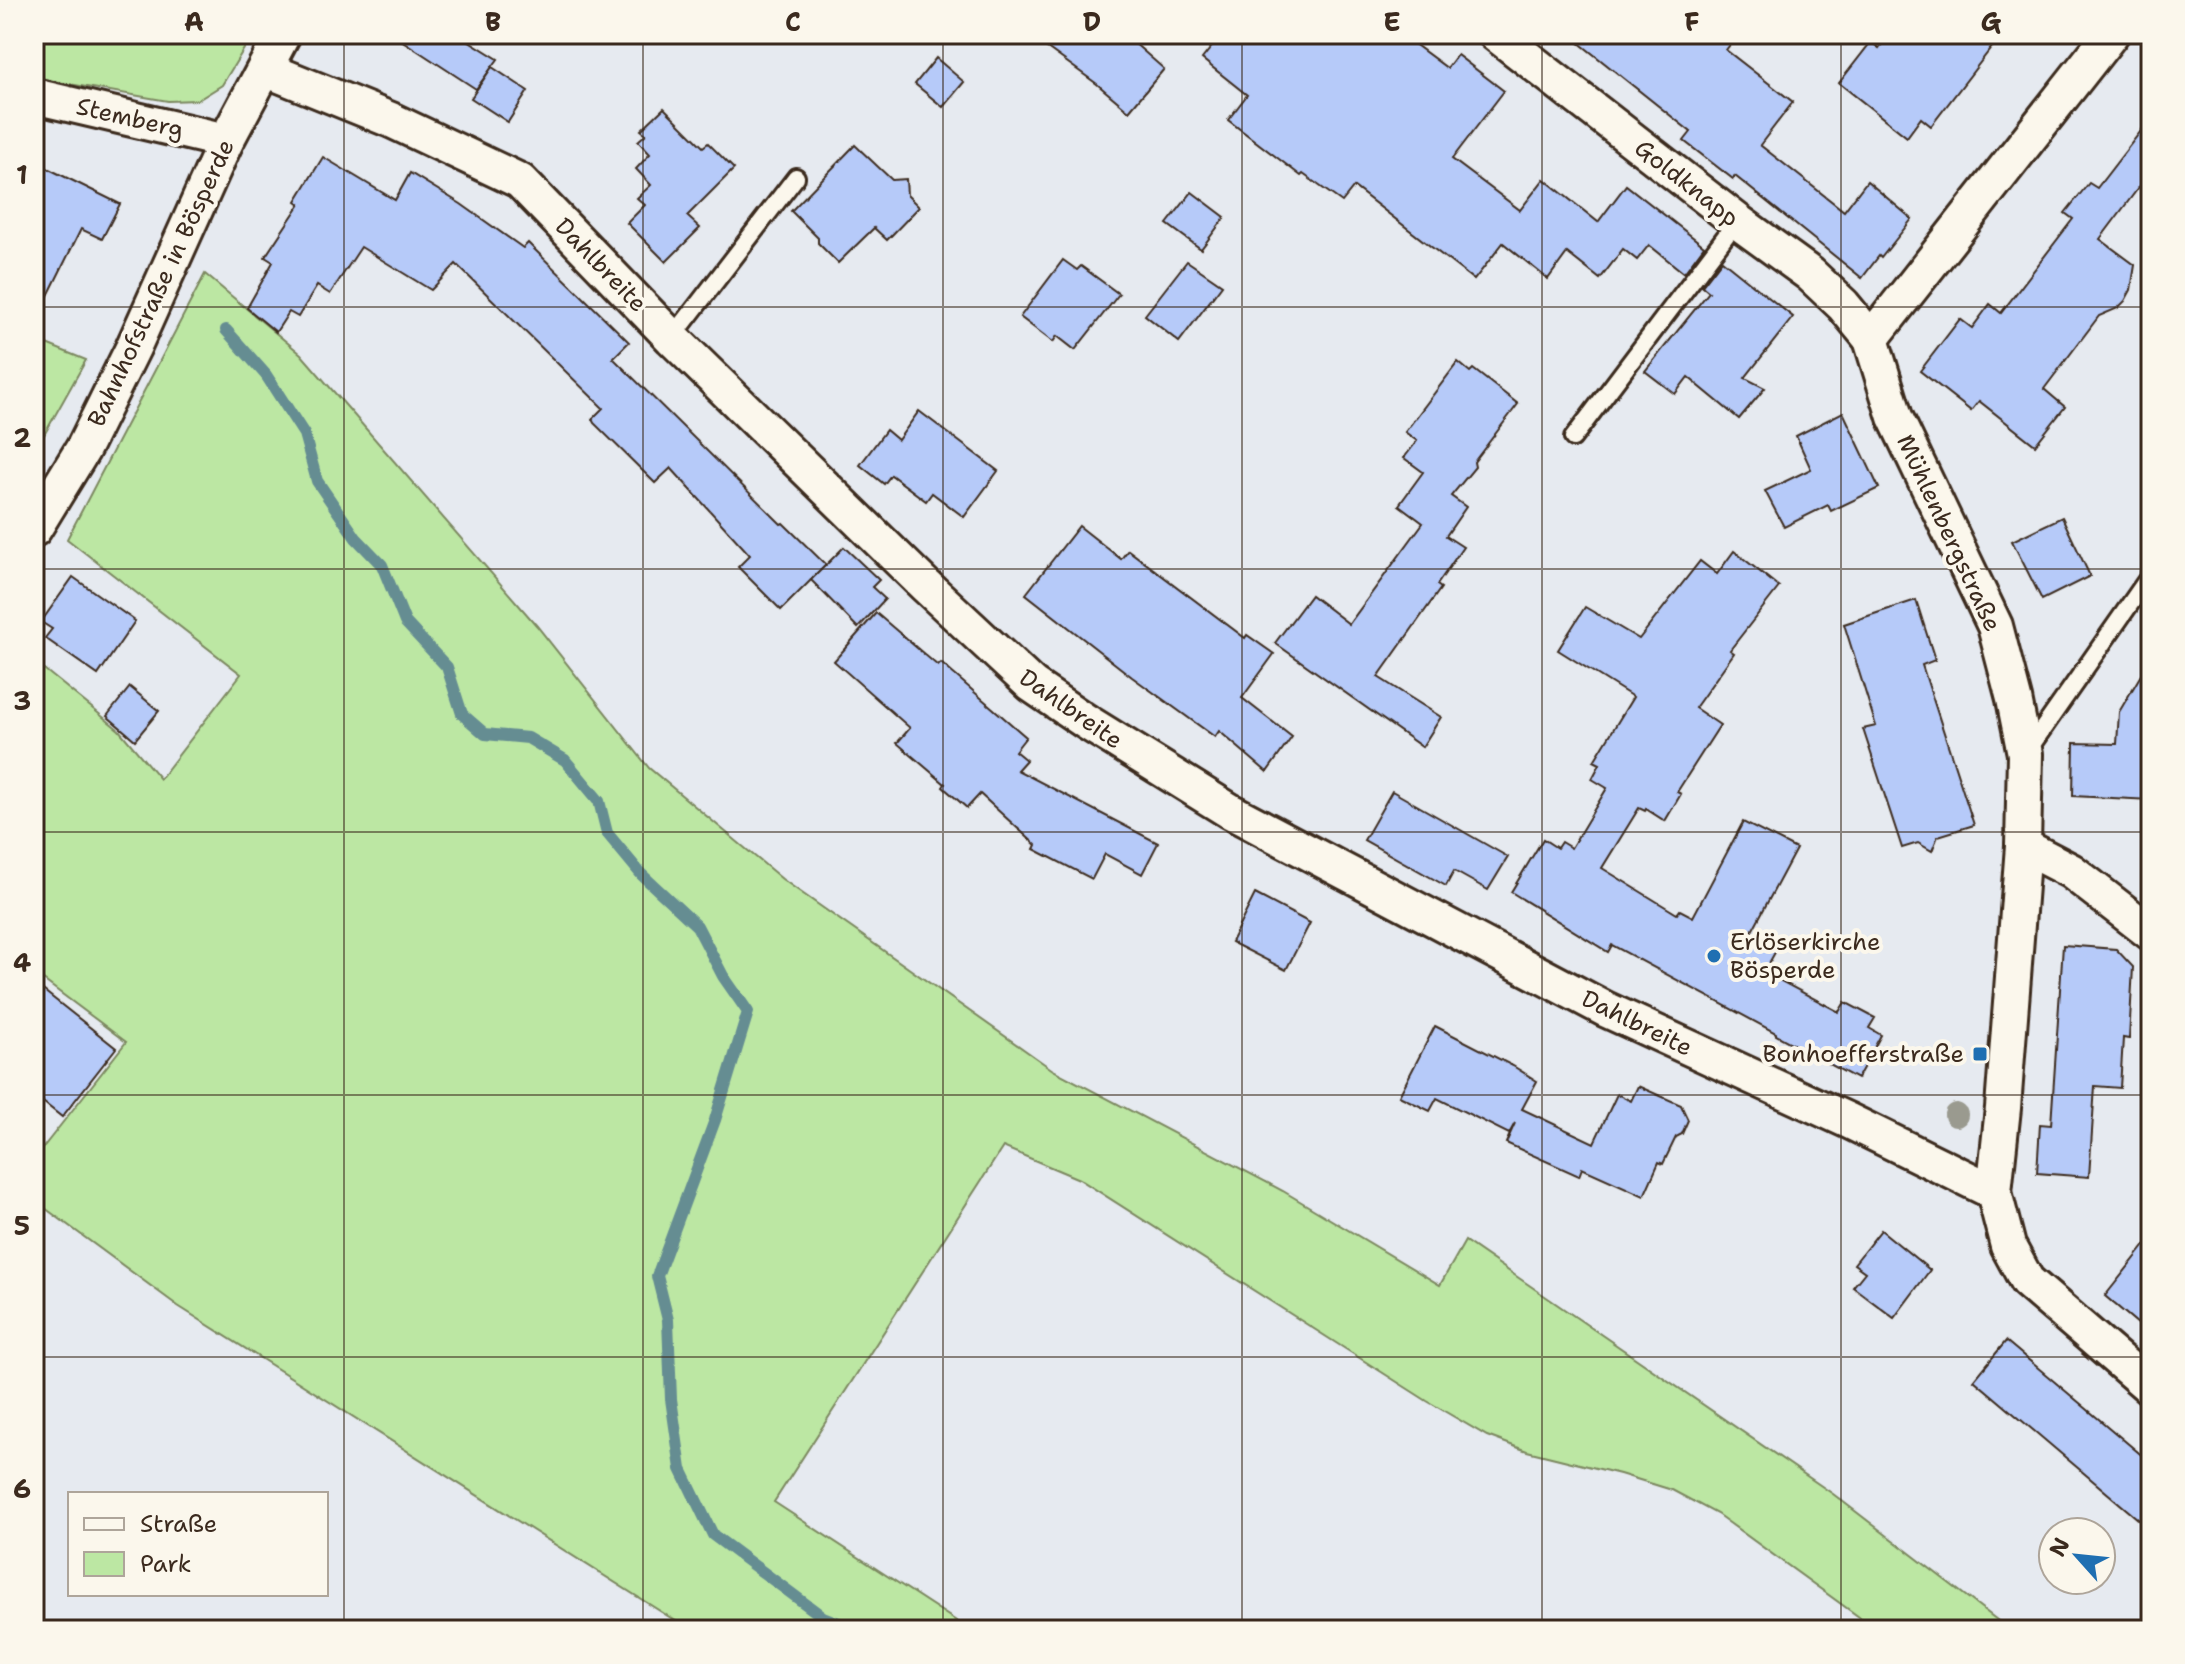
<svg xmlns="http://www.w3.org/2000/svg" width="2185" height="1664" viewBox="0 0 2185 1664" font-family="'Shantell Sans',sans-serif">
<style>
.green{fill:#bce7a3;stroke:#7c8860;stroke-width:2}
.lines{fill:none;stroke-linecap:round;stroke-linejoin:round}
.stream{stroke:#658d92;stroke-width:12}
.building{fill:#b6caf9;stroke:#3b2a1e;stroke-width:2}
.lane-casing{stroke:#3b2a1e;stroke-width:22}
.street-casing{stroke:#3b2a1e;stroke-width:40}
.lane{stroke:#fbf7ec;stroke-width:16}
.street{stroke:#fbf7ec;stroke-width:34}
.tree{fill:#9a9a8f}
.grid{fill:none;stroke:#3b2a1e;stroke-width:2;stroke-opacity:0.55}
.poi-dot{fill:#1f6fb2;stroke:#fbf7ec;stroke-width:3}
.labels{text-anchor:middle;stroke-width:8;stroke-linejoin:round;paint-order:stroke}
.street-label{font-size:24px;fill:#3b2a1e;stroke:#fbf7ec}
.poi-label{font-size:24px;fill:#3b2a1e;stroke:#fbf7ec;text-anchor:start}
.neatline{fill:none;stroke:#3b2a1e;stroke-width:3}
.grid-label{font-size:26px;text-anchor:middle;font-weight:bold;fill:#3b2a1e}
</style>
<rect width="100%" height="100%" fill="#e6eaf0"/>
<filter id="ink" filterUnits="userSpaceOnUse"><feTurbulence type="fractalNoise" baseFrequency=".0125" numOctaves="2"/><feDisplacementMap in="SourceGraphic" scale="16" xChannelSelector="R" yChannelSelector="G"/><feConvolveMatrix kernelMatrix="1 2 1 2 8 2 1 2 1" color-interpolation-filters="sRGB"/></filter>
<g filter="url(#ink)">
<g class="green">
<polygon points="34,34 253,34 222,85 198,100 168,101 34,78"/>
<polygon points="205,274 301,354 537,626 649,768 782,879 1053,1070 1283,1191 1440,1285 1465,1241 1833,1494 2010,1630 1877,1630 1717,1514 1672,1490 1620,1474 1527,1451 1487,1436 1427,1401 1079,1179 1003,1147 774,1502 970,1630 690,1630 178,1306 34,1200 34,1159 126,1042 34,973 34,661 119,730 160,779 241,674 67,539"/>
<polygon points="34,339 86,360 34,453"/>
</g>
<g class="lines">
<g class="stream">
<polyline points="34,54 37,62"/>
<polyline points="226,330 266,375 304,434 317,481 356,538 382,565 405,622 447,667 462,714 485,734 528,738 565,760 599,801 607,833 641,874 697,926 723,976 748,1012 715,1120 657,1276 668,1320 671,1399 681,1469 713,1535 823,1617 857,1630"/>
</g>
</g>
<g class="building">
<polygon points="392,34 458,34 498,59 476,89"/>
<polygon points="1028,34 1124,34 1164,69 1129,111 1097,84"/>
<polygon points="1222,34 1401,34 1447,68 1457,55 1504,91 1452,159 1520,210 1544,179 1598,222 1626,185 1704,246 1684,273 1649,245 1637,260 1623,249 1600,279 1567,253 1548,279 1503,243 1474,280 1354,187 1342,202 1303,174 1301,176 1228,120 1247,95 1202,59"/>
<polygon points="1568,34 1738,34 1726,50 1793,102 1760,145 1844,211 1867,181 1912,219 1881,258 1879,256 1862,278 1735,176 1733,179 1684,141 1691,132"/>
<polygon points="1889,34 2002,34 1931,126 1921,118 1907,137 1839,83 1871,42 1879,48"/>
<polygon points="936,58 964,82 943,107 915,84"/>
<polygon points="492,67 528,91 508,122 471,98"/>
<polygon points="664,108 703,147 708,143 734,169 687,216 700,228 666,262 627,223 645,205 637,198 651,185 636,169 650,154 638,141 646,134 641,130"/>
<polygon points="2151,118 2151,171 2100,239 2135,265 2131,290 2125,301 2118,308 2099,316 2044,389 2065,407 2035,445 1979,401 1971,411 1920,371 1960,319 1972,328 1990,304 2001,313 2073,219 2065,213 2089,183 2097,188"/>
<polygon points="855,145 892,180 906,179 907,195 919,207 887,240 874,228 838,263 818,243 818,238 791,211"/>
<polygon points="323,157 395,200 410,173 461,204 523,248 528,243 629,342 613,358 781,524 783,523 826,565 781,610 738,567 750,555 671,468 655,483 594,423 592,419 603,408 456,264 431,290 361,247 330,294 317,286 298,317 289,312 276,332 247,308 273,262 265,257 300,204 296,201"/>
<polygon points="45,167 120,204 102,239 81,229 34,324 34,189"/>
<polygon points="1192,192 1225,217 1201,249 1167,224"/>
<polygon points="1063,260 1077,270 1081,266 1119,294 1075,350 1057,336 1053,342 1020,317"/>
<polygon points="1722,260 1793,317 1745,378 1765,388 1739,419 1688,377 1675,394 1645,371 1709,292 1702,286"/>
<polygon points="1187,261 1222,285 1179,342 1145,315"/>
<polygon points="1458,362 1470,372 1473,369 1518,404 1474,462 1475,467 1451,496 1466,507 1446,536 1463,547 1437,585 1441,588 1378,677 1441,717 1422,747 1275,643 1311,595 1349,624 1423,523 1399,505 1423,472 1404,458 1417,441 1405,432"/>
<polygon points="919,411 998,471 964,517 932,493 926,501 891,475 884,484 860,465 886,430 898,440"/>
<polygon points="1843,412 1879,488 1831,511 1828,505 1784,527 1765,491 1811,469 1796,436"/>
<polygon points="2062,517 2090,576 2042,600 2012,541"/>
<polygon points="1079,526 1121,559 1128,550 1245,638 1247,635 1274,654 1242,698 1292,737 1267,772 1219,731 1215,737 1132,677 1026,594"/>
<polygon points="844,547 879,580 872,587 885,599 858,628 811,580"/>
<polygon points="1734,551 1779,587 1730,650 1734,653 1695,708 1720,725 1677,792 1681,794 1665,821 1646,809 1645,811 1639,808 1602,868 1677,914 1680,910 1693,917 1743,822 1796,849 1751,933 1778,947 1764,972 1839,1012 1845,1002 1875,1018 1869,1028 1881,1035 1857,1079 1776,1035 1776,1033 1612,945 1608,952 1511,892 1543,839 1557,848 1561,842 1571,848 1607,788 1592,779 1600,764 1594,761 1633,697 1558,650 1585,607 1639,639 1700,561 1717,574"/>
<polygon points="73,577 135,621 98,675 45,638 52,629 41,622"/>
<polygon points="1916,600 1935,660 1922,665 1974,825 1938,836 1932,851 1918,843 1902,848 1863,729 1876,726 1844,624"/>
<polygon points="876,613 938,666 941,663 1026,737 1015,751 1026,760 1017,770 1158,843 1142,874 1105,854 1092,879 1034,849 1036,845 980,794 967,808 943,787 945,784 897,743 910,728 834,661"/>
<polygon points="2151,658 2151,800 2073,796 2074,743 2117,744 2119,712"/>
<polygon points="130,687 159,711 135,740 107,716"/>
<polygon points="1392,791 1508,857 1488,890 1454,871 1446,886 1364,840"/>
<polygon points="1255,894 1310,923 1286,970 1231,942"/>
<polygon points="2063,945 2116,949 2133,967 2129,1039 2123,1038 2120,1088 2095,1086 2089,1177 2037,1173 2040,1124 2051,1125"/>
<polygon points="34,983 116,1048 62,1117 34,1095"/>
<polygon points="1435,1026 1513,1066 1537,1081 1522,1109 1594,1143 1617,1094 1631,1101 1638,1086 1681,1105 1688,1120 1682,1134 1676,1137 1663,1164 1659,1162 1644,1196 1582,1168 1579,1176 1506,1143 1515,1123 1509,1134 1437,1098 1430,1111 1399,1096"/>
<polygon points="1881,1230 1930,1270 1894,1318 1853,1287 1865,1272 1854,1264"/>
<polygon points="2151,1238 2151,1335 2105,1296"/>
<polygon points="2006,1341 2151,1463 2151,1530 1974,1380"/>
</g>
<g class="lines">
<defs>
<g id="lane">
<polyline points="672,338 796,177"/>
<polyline points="1573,438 1737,221"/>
<polyline points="2026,753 2151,574"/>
</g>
<g id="street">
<polyline points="1496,34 1737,221 1810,274 1843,305 1871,339"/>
<polyline points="2111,34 1871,339 1895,417 1995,626 2014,699 2025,754 2023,846 2003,1108 1994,1192 2008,1246 2027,1281 2151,1388"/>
<polyline points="265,69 391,120 520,181 672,338 926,586 1032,685 1085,721 1230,811 1605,1009 1849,1121 1994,1192"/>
<polyline points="34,96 226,141"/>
<polyline points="34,529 83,449 133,348 226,141 283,34"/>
<polyline points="2023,846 2071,871 2151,933"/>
</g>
</defs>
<use href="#lane" class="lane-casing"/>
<use href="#street" class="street-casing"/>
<use href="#lane" class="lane"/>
<use href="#street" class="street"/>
</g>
<circle class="tree" cx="1956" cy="1115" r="12"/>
</g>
<path class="grid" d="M 344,34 L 344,1630M 643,34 L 643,1630M 943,34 L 943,1630M 1242,34 L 1242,1630M 1542,34 L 1542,1630M 1841,34 L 1841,1630M 34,307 L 2151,307M 34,569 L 2151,569M 34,832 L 2151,832M 34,1095 L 2151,1095M 34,1357 L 2151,1357"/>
<g class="poi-dot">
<circle cx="1714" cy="956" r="8"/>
<rect x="1972" y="1046" width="16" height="16" rx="4"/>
</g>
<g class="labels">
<g class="street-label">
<text transform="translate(130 118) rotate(13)" y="8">Stemberg</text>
<text transform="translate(1687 183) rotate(38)" y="8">Goldknapp</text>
<text transform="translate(601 265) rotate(46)" y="8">Dahlbreite</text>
<text transform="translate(161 283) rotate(-65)" y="8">Bahnhofstraße in Bösperde</text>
<text transform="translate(1949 533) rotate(65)" y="8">Mühlenbergstraße</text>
<text transform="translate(1071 709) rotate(35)" y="8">Dahlbreite</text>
<text transform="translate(1637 1023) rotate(26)" y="8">Dahlbreite</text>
</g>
<g class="poi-label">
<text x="1730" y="950">Erlöserkirche<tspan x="1730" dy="28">Bösperde</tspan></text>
<text x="1964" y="1062" text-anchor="end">Bonhoefferstraße</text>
</g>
</g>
<rect width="2185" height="1664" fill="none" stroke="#fbf7ec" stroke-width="88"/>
<rect x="68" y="1492" width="260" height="104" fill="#fbf7ec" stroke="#aea59a" stroke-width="2"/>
<rect x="84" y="1518" width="40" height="12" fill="#fbf7ec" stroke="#aea59a" stroke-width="2"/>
<text x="140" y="1532" font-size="24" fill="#3b2a1e">Straße</text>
<rect x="84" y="1552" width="40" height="24" fill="#bce7a3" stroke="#aea59a" stroke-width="2"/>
<text x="140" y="1572" font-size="24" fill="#3b2a1e">Park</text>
<g transform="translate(2077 1556) rotate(297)"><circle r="38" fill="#fbf7ec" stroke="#aea59a" stroke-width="2"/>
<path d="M0-6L14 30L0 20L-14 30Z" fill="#1f6fb2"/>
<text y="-12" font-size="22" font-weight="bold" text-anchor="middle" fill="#3b2a1e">N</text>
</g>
<rect x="44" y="44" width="2097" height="1576" class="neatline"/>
<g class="grid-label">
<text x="194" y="31">A</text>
<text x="493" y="31">B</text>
<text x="793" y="31">C</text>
<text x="1092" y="31">D</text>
<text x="1392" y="31">E</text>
<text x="1692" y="31">F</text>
<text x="1991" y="31">G</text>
<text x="22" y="184">1</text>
<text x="22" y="447">2</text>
<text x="22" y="710">3</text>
<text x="22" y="972">4</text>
<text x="22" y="1235">5</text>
<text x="22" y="1498">6</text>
</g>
</svg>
